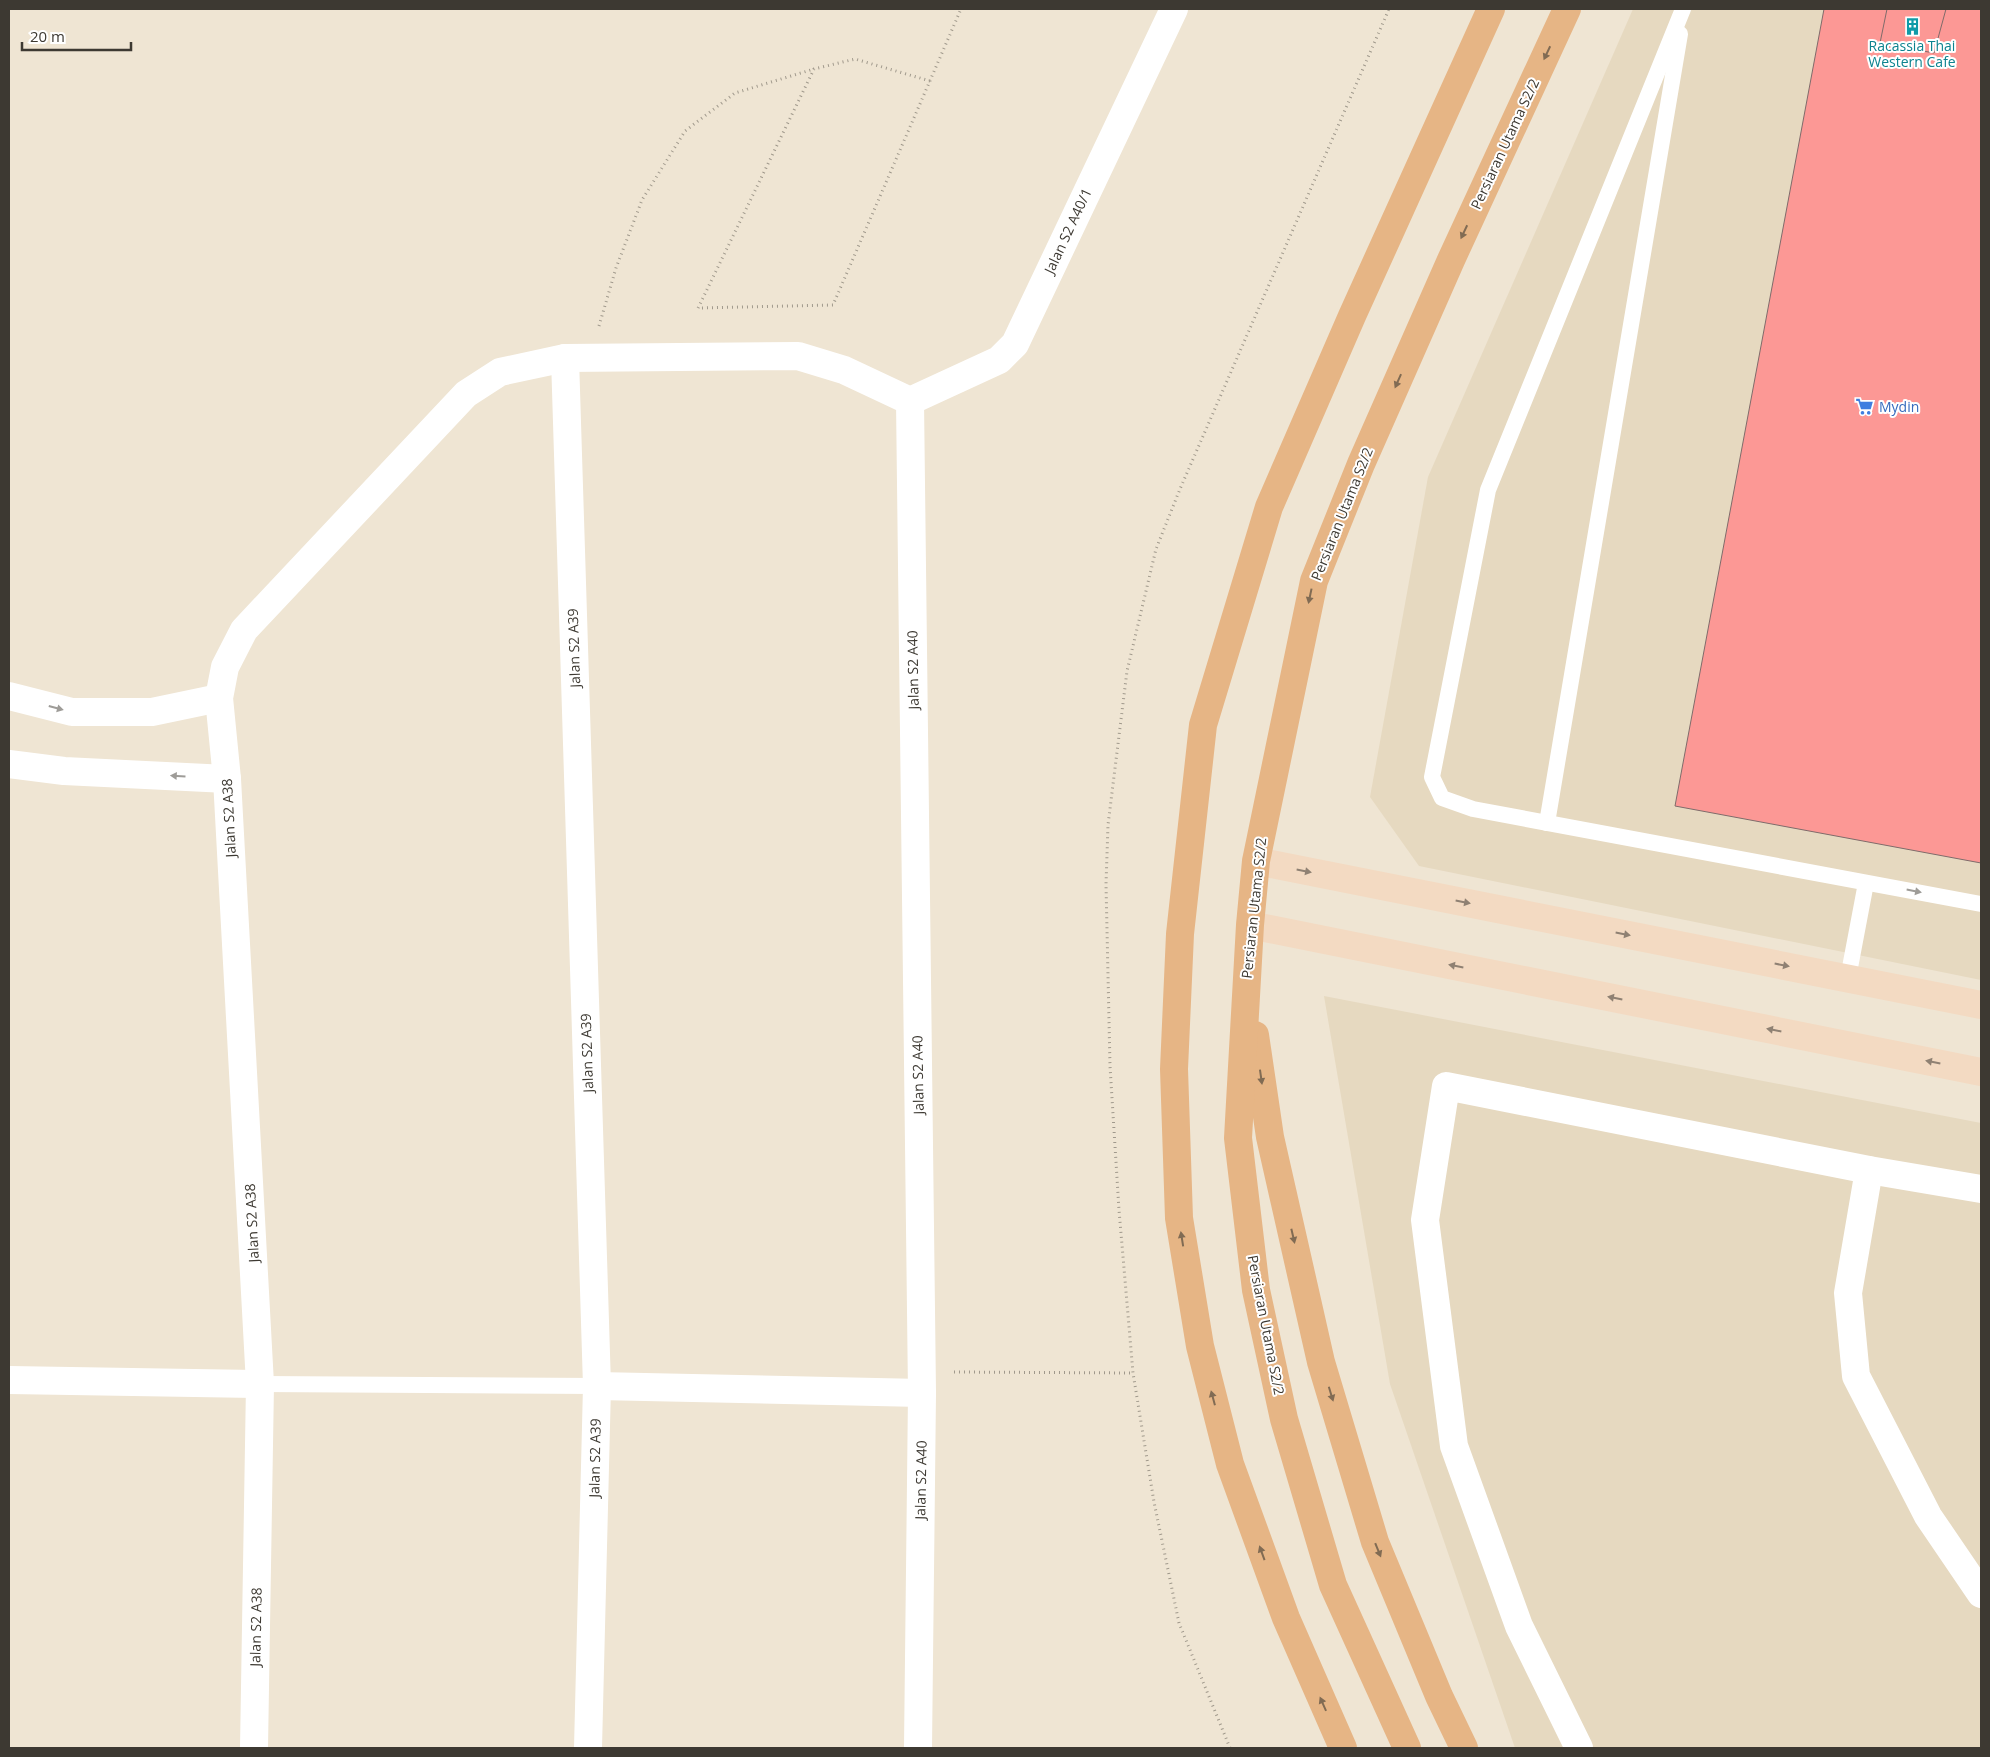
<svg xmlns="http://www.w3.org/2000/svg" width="1990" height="1757" viewBox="0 0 1990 1757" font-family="'Open Sans',sans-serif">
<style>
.built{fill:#e6d9c0}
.building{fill:#fc9895;stroke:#7f6b6a}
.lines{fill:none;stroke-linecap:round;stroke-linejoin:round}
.path{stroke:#a0998c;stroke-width:3;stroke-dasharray:1 4;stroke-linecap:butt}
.lane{stroke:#fff;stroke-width:16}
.street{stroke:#fff;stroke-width:28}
.secondary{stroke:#f3dac2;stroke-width:28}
.primary{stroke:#e6b585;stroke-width:28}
.oneway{fill:#816b53}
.oneway2{fill:#9e9c98}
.oneway3{fill:#8f8173}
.labels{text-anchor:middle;stroke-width:4;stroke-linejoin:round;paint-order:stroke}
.culture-label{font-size:14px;fill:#0d838f;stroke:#fff}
.street-label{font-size:14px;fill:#3d3932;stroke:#fff}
.shop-label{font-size:14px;fill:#366cbe;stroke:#fff;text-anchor:start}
</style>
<rect width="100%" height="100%" fill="#efe5d3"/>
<g class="built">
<polygon points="1633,9 1981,9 1981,980 1419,866 1370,797 1428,477"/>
<polygon points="1324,996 1981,1123 1981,1748 1515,1748 1390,1384"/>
</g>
<g class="building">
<polygon points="1824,9 1981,9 1981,863 1675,806"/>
<polygon points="1887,9 1946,9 1934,53 1880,43"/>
</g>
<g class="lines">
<g class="path">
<polyline points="930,81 855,59 814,69 698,308 833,305 961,9"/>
<polyline points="599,326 616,268 642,200 685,131 735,93 814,69"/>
<polyline points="954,1372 1133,1373"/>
<polyline points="1230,1748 1179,1623 1154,1502 1133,1373 1119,1210 1110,1066 1106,884 1108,825 1127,671 1156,549 1180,489 1389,9"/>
</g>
<g class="lane">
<polyline points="1683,9 1488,490 1432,777 1442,798 1473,809 1981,904"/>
<polyline points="1547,823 1680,34"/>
<polyline points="1848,978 1866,883"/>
<polyline points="260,1384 597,1386"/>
</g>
<g class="street">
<polyline points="565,358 597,1386 588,1748"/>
<polyline points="910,401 922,1393 918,1748"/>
<polyline points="910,401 999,360 1015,344 1174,9"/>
<polyline points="9,696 72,712 152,712 219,698"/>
<polyline points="9,764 64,771 227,779"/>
<polyline points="1869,1170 1848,1293 1856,1376 1928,1516 1981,1594"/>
<polyline points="9,1380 260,1384"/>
<polyline points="597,1386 922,1393"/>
<polyline points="254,1748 260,1384 227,779 219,698 225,667 244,630 466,394 500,372 565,358 798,356 844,370 910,401"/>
<polyline points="1579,1748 1519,1626 1454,1446 1425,1220 1446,1086 1869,1170 1981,1189"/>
</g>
<g class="secondary">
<polyline points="1256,861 1981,1005"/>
<polyline points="1250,925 1981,1072"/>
</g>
<g class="primary">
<polyline points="1255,1035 1270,1137 1321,1362 1375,1542 1439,1696 1464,1748"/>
<polyline points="1343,1748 1286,1618 1230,1464 1200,1346 1179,1218 1174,1069 1180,934 1203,725 1269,507 1352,316 1491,9"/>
<polyline points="1407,1748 1333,1585 1284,1419 1256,1290 1238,1138 1250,925 1256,861 1314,581 1361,464 1451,260 1567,9"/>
</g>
</g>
<defs><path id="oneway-solid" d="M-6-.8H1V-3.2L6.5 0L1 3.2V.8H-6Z" transform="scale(1.25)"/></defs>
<g class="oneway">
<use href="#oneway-solid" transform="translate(1547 53) rotate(115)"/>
<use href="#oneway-solid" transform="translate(1464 232) rotate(115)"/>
<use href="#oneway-solid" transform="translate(1398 381) rotate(114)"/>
<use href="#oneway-solid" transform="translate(1310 596) rotate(102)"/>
<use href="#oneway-solid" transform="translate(1261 1077) rotate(82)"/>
<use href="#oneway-solid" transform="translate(1293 1236) rotate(77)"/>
<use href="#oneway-solid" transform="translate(1182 1239) rotate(-99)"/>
<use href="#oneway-solid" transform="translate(1331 1394) rotate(73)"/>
<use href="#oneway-solid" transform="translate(1213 1398) rotate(-105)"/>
<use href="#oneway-solid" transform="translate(1378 1550) rotate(68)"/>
<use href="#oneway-solid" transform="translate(1262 1553) rotate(-110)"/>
<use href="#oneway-solid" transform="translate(1323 1704) rotate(-114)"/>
</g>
<g class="oneway2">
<use href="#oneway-solid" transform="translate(56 708) rotate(15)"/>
<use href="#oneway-solid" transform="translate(178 776) rotate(-177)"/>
<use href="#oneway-solid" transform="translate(1914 891) rotate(11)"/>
</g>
<g class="oneway3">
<use href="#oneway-solid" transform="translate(1304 871) rotate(11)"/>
<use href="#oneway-solid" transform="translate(1463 902) rotate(11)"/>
<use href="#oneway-solid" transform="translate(1623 934) rotate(11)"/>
<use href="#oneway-solid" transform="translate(1782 965) rotate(11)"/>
<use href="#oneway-solid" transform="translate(1456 966) rotate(-169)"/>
<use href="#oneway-solid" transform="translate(1615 998) rotate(-169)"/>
<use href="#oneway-solid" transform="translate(1774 1030) rotate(-169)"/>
<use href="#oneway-solid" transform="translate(1933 1062) rotate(-169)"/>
</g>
<defs>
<symbol id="building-bare" viewBox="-9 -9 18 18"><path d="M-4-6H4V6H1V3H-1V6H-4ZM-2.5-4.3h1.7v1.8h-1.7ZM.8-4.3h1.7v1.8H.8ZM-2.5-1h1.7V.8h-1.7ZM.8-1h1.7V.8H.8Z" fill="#0f9aa8" stroke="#fff" stroke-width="2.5" paint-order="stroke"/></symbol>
<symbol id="supermarket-bare" viewBox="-9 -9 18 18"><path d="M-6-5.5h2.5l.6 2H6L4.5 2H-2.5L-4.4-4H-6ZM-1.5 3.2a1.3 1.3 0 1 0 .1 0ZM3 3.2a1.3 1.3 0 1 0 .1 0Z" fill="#3f7fe0" stroke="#fff" stroke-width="2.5" paint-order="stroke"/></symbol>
</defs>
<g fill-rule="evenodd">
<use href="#building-bare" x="1900" y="14" width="25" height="25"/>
<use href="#supermarket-bare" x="1852" y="394" width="25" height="25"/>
</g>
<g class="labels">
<g class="culture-label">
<text x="1912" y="51">Racassia Thai<tspan x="1912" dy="16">Western Cafe</tspan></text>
</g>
<g class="street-label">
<text transform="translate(1505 144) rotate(-65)" y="5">Persiaran Utama S2/2</text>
<text transform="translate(1068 231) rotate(-65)" y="5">Jalan S2 A40/1</text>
<text transform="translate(1342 514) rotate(-68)" y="5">Persiaran Utama S2/2</text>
<text transform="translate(574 648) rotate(-92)" y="5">Jalan S2 A39</text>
<text transform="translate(913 670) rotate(-91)" y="5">Jalan S2 A40</text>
<text transform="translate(229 818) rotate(-93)" y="5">Jalan S2 A38</text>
<text transform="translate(1254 908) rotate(-84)" y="5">Persiaran Utama S2/2</text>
<text transform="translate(587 1053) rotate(-92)" y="5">Jalan S2 A39</text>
<text transform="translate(918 1075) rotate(-91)" y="5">Jalan S2 A40</text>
<text transform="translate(252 1223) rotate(-93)" y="5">Jalan S2 A38</text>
<text transform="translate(1266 1325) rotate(79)" y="5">Persiaran Utama S2/2</text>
<text transform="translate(595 1458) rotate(-89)" y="5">Jalan S2 A39</text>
<text transform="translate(921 1480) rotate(-89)" y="5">Jalan S2 A40</text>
<text transform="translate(256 1627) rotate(-89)" y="5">Jalan S2 A38</text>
</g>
<g class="shop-label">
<text x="1879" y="412">Mydin</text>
</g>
</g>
<rect width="1990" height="1757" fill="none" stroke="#3d3932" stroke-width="20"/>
<path d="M22 42v8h109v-8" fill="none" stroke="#3d3932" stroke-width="2.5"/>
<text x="30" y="42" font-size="15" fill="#3d3932" stroke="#ffffff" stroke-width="4" paint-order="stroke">20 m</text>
</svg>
